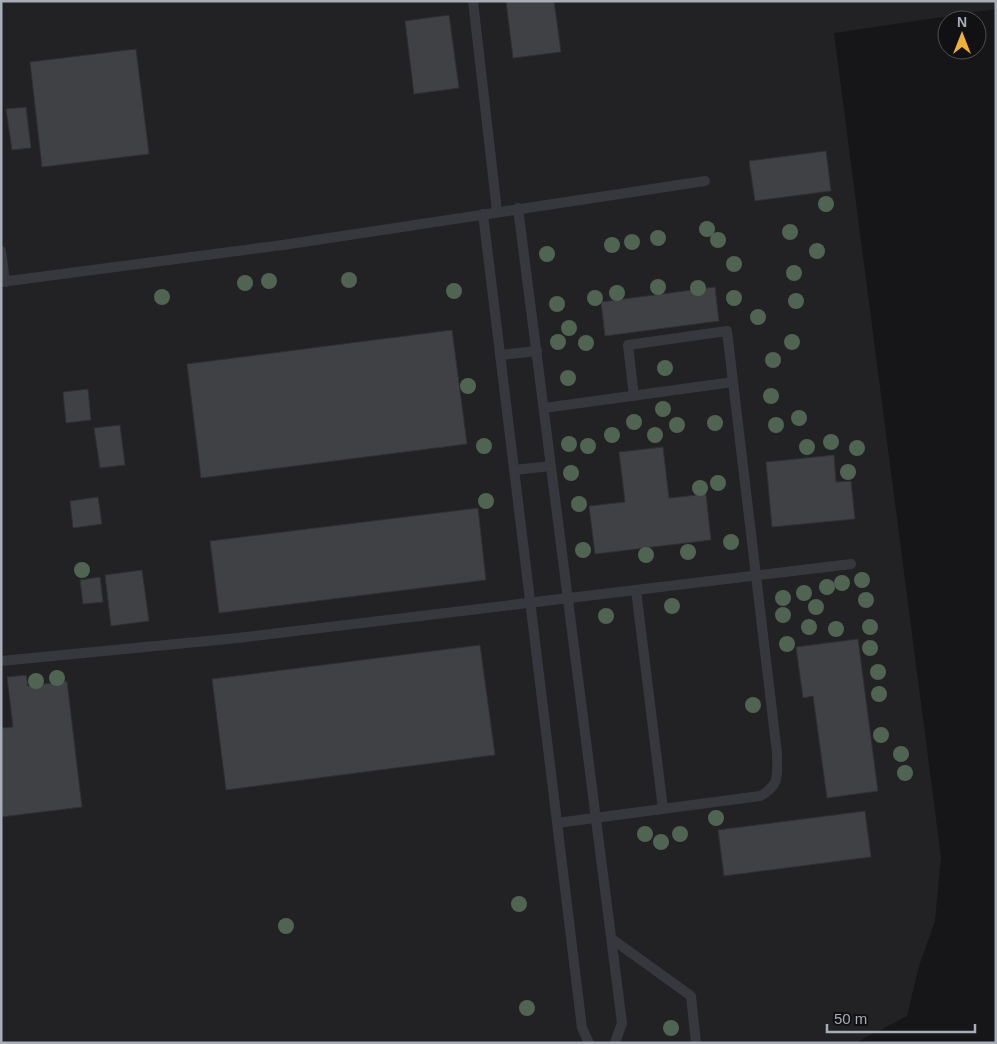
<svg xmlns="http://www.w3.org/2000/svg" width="997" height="1044" viewBox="0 0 997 1044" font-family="Arial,sans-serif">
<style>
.built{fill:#222225}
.building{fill:#404145;stroke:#303034}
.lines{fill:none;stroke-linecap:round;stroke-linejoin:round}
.service{stroke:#37383d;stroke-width:10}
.tree{fill:#506452}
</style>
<rect width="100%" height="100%" fill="#161618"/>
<polygon class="built" points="1,1 996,1 996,9 834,33 941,857 935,921 919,966 907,1016 855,1043 1,1043"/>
<g class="building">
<polygon points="506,1 554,1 561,52 513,58"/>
<polygon points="449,15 459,88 414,94 405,21"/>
<polygon points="136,49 149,154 42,167 30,62"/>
<polygon points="26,107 31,148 12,150 6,109"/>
<polygon points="826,151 831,191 755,201 749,161"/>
<polygon points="715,287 719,321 605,336 601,302"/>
<polygon points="452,330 467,444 201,478 187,364"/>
<polygon points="88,389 91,420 66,423 63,392"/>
<polygon points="120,425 125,465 100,468 94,428"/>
<polygon points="663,447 669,498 706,494 711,540 595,554 589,506 625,502 619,452"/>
<polygon points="834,455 836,482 851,481 855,519 772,527 766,462"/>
<polygon points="98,497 102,524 73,528 70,501"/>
<polygon points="478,508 486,580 219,613 210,541"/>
<polygon points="142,570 149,621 111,626 105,575"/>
<polygon points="100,577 103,602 83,604 80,580"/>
<polygon points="858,639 878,791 827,798 813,696 803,698 796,647"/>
<polygon points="480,645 495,755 226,790 212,679"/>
<polygon points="26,675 28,686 67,681 82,807 1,817 1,728 13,727 7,677"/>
<polygon points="865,811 871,857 724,876 718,830"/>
</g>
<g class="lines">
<g class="service">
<polyline points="473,1 497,211"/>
<polyline points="518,208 622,1023 615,1043"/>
<polyline points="483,214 582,1028 589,1043"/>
<polyline points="1,251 5,282"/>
<polyline points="1,282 283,245 705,181"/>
<polyline points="500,355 537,351"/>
<polyline points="544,408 733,382"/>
<polyline points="514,470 551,466"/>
<polyline points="636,590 663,809"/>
<polyline points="1,661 238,638 851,564"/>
<path d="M 557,823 L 760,796 C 781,785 777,774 777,753 L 727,331 L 628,345 L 634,396"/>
<polyline points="612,939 691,996 696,1043"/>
</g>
</g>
<g class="tree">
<circle cx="826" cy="204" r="8"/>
<circle cx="707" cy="229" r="8"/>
<circle cx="790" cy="232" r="8"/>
<circle cx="658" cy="238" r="8"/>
<circle cx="718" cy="240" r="8"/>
<circle cx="632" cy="242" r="8"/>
<circle cx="612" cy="245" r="8"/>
<circle cx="817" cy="251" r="8"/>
<circle cx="547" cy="254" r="8"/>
<circle cx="734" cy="264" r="8"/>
<circle cx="794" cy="273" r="8"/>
<circle cx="349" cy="280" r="8"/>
<circle cx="269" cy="281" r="8"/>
<circle cx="245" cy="283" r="8"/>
<circle cx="658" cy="287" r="8"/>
<circle cx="698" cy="288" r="8"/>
<circle cx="454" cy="291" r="8"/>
<circle cx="617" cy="293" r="8"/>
<circle cx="162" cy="297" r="8"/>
<circle cx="595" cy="298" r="8"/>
<circle cx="734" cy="298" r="8"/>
<circle cx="796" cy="301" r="8"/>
<circle cx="557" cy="304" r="8"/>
<circle cx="758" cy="317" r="8"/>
<circle cx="569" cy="328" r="8"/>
<circle cx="558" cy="342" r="8"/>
<circle cx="792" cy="342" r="8"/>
<circle cx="586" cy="343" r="8"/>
<circle cx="773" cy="360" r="8"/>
<circle cx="665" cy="368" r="8"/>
<circle cx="568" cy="378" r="8"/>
<circle cx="468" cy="386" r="8"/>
<circle cx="771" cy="396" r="8"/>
<circle cx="663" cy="409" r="8"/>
<circle cx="799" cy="418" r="8"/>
<circle cx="634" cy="422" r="8"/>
<circle cx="715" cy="423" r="8"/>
<circle cx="677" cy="425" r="8"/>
<circle cx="776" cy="425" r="8"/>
<circle cx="612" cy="435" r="8"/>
<circle cx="655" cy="435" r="8"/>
<circle cx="831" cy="442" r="8"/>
<circle cx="569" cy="444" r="8"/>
<circle cx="484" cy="446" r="8"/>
<circle cx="588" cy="446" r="8"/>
<circle cx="807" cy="447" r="8"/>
<circle cx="857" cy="448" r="8"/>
<circle cx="848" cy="472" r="8"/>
<circle cx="571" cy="473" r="8"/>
<circle cx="718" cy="483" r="8"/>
<circle cx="700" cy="488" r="8"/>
<circle cx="486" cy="501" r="8"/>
<circle cx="579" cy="504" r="8"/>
<circle cx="731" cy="542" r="8"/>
<circle cx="583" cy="550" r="8"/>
<circle cx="688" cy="552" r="8"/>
<circle cx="646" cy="555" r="8"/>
<circle cx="82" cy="570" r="8"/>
<circle cx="862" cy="580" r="8"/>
<circle cx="842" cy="583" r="8"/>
<circle cx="827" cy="587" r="8"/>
<circle cx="804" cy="593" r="8"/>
<circle cx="783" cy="598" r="8"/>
<circle cx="866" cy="600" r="8"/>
<circle cx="672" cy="606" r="8"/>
<circle cx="816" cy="607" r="8"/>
<circle cx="783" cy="615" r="8"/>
<circle cx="606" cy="616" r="8"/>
<circle cx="809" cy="627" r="8"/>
<circle cx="870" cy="627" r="8"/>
<circle cx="836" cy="629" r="8"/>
<circle cx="787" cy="644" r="8"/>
<circle cx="870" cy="648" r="8"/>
<circle cx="878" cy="672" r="8"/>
<circle cx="57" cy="678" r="8"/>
<circle cx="36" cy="681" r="8"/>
<circle cx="879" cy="694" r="8"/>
<circle cx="753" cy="705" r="8"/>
<circle cx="881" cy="735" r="8"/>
<circle cx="901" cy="754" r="8"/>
<circle cx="905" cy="773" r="8"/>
<circle cx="716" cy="818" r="8"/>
<circle cx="645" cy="834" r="8"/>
<circle cx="680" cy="834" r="8"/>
<circle cx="661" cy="842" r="8"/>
<circle cx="519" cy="904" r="8"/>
<circle cx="286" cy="926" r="8"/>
<circle cx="527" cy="1008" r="8"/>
<circle cx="671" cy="1028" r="8"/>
</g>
<rect width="997" height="1044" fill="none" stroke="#a8adb8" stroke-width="5"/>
<g transform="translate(962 35)"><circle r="24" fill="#111113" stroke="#4d4f55"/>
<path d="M0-4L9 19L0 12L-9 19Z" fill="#f2b134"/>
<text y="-8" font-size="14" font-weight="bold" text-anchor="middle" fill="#a8adb8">N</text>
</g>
<path d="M827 1024v8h148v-8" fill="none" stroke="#a8adb8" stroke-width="2.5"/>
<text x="834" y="1024" font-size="15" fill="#a8adb8" stroke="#111113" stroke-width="4" paint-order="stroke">50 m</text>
</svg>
